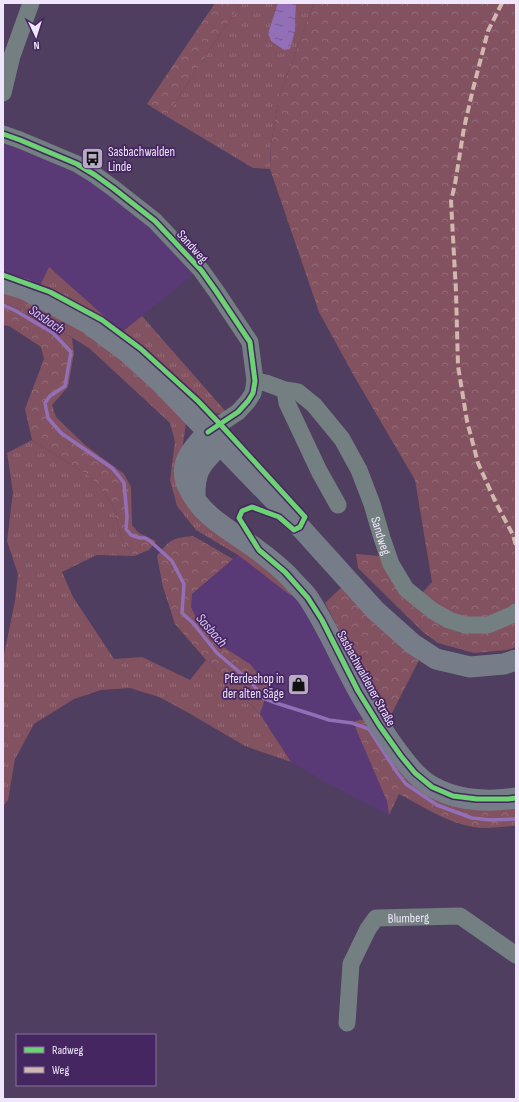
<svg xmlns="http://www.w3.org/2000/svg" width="519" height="1102" viewBox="0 0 519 1102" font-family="'Sofia Sans Condensed',sans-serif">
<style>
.built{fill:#593a77}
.grass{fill:url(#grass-tufts)}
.forest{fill:url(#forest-crowns)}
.water{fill:url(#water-ripples)}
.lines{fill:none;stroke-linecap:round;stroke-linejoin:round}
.stream{stroke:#936fb8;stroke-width:3.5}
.minor{stroke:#747f82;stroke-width:17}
.major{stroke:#777d88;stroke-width:21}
.quiet{stroke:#d1b7ad;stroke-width:4;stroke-dasharray:8 4;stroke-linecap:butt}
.cycleway-casing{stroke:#452660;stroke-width:8}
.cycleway{stroke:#6cd273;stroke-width:5}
.labels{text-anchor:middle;stroke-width:3.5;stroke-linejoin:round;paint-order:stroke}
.poi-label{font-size:13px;fill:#efe6fb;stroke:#452660;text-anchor:start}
.street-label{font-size:13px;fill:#efe6fb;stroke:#452660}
.water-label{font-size:14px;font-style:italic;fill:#ddcaf4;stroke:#452660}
</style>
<defs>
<pattern id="grass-tufts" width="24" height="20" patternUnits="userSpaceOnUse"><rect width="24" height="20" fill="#825261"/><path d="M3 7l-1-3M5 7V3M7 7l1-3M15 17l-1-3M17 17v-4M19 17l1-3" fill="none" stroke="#946b79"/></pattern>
<pattern id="forest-crowns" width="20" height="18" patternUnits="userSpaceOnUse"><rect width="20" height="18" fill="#825261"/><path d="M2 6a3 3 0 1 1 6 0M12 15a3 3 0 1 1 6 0" fill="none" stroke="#946b79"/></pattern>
<pattern id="water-ripples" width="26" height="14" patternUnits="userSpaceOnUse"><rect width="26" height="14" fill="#936fb8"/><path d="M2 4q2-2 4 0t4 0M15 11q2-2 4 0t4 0" fill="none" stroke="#755e8c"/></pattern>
</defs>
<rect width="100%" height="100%" fill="#4f3e5f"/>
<g class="built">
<polygon points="3,143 53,161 102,189 152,224 196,272 122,332 49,268 38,290 3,278"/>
<polygon points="238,555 290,595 300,596 365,719 387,801 389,815 329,784 291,762 260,714 269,686 250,664 214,641 197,620 191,607 192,594"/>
</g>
<g class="grass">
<polygon points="241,3 278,3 268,33 295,31 296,3 314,3 279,97 271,144 270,169 253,168 166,116"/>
<polygon points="49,267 122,332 142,316 227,413 208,414 141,351 38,290"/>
<polygon points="3,291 27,299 104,342 152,385 186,423 179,471 300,596 290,595 238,555 196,530 177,506 170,480 175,442 170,423 89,348 30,312 3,303"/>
<polygon points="32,440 91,477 113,505 122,540 134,556 97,555 62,572 73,597 114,659 142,657 190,680 206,660 260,714 291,762 245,746 187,712 159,697 130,688 101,690 74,699 34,724 15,759 8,800 3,806 3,659 15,601 18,574 7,541 13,492 7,453"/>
</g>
<g class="forest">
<polygon points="215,3 241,3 166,116 147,104"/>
<polygon points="314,3 516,3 516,647 507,650 474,653 438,643 423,632 358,568 356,554 381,556 415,601 432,582 415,480 354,376 319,312 270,169 271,144 279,97"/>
<polygon points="3,303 30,312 72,338 74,353 68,387 52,405 56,417 85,445 124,474 131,487 132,525 139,533 156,541 149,550 134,556 122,540 113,505 91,477 32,440 25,409 44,359 41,347 9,326 3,325"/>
<path d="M 193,536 L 233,559 L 192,594 L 191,607 L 197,620 L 214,641 L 250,664 L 269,686 L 260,714 L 206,660 L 175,624 L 163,587 L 157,556 C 169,540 172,538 193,536 Z"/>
<polygon points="343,586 420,658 387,723 325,603"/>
<path d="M 365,719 L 405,773 L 516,804 L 516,826 C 506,826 495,828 485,828 C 455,828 424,807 399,794 L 389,815 L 387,801 L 356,729 L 355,721 Z"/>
</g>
<polygon class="water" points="278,3 296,3 295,31 290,49 284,50 271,41 268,33"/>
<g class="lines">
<polyline class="stream" points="3,305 16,311 53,333 71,352 65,386 50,396 45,403 48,418 61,433 112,468 118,475 124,483 127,517 126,529 131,535 140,538 145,538 150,541 172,561 184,584 182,613 193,623 217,653 251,682 263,698 276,703 314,715 329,720 352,723 369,729 396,771 406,784 437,805 472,818 491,820 516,819"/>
<g class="minor">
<polyline points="3,93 12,56 31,3"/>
<polyline points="3,134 20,140 77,164 95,175 113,188 155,221 201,270 216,291 250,342 255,381 253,393 248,401 238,412 208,432"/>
<path id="s1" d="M 255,381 L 266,383 L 285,390 L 298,392 L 314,405 L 342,439 L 359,470 L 372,504 L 382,538 L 391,564 L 406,589 L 433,611 L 449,620 L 465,625 L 488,625 L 514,614 L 516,612"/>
<polyline points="285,390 287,403 319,471 338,505"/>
<path id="s2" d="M 347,1023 L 351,964 L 368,929 L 376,918 L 460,916 L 516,955"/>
</g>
<g class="major">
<polyline points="3,283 24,289 88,323 127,352 161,383 208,432 300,527 375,610 413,644 436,659 470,667 504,664 516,660"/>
<path d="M 208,432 C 193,448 177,463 188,487 C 203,519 233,531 259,551 C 271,560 283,569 293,581 C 298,587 305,592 309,599 C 328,628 341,660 358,690 C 368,709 380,726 392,744 C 403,759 416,778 433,787 C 458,801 489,802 516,798"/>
<path d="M 195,497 C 194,470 202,463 220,445"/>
</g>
<polyline class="quiet" points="502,3 488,31 473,89 464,128 455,184 451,201 456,292 458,366 467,421 478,463 496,503 513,535 516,546"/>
<defs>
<g id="cycleway">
<polyline points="3,134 20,140 77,164 95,175 113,188 155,221 201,270 216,291 250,342 255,381 253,393 248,401 238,412 208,432"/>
<polyline points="3,275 50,292 102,320 141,349 198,401 220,424 305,517 300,527 294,530 279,517 252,507 242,511 239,518 259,550 285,572 308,598 322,620 358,691 379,725 401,756 415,773 432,787 453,796 477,799 508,799 516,798"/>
</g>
</defs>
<use href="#cycleway" class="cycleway-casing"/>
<use href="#cycleway" class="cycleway"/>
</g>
<defs>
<symbol id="bus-square" viewBox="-11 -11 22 22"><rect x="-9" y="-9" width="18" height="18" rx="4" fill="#b7abc4" stroke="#452660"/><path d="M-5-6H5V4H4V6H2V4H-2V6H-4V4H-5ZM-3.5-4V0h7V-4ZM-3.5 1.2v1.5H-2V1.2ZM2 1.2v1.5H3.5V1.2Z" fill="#111"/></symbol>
<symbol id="shop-square" viewBox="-11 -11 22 22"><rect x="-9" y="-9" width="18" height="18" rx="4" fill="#b7abc4" stroke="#452660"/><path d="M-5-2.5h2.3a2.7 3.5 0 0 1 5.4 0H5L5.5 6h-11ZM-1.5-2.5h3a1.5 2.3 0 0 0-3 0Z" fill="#111"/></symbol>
</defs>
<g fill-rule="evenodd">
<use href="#bus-square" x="80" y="146" width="25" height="25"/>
<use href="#shop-square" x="286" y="672" width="25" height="25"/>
</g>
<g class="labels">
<g class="poi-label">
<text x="108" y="156">Sasbachwalden<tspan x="108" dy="15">Linde</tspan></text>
<text x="284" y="683" text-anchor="end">Pferdeshop in<tspan x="284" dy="15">der alten Säge</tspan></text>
</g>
<g class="street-label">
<text transform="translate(193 246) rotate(48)" y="5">Sandweg</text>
<text dy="5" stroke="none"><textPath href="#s1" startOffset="214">Sandweg</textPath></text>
<text transform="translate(367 678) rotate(61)" y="5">Sasbachwaldener Straße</text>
<text dy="5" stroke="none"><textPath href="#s2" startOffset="144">Blumberg</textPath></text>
</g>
<g class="water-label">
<text transform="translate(47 319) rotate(34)" y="5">Sasbach</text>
<text transform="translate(212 630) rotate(49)" y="5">Sasbach</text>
</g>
</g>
<rect width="519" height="1102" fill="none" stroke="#efe6fb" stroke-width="8"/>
<rect x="16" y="1034" width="140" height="52" fill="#452660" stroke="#89739e"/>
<rect x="24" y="1047" width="20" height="6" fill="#6cd273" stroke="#89739e"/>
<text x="52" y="1054" font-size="12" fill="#efe6fb">Radweg</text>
<rect x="24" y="1067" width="20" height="6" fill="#d1b7ad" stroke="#89739e"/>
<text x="52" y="1074" font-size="12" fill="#efe6fb">Weg</text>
<g transform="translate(36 36) rotate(176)" stroke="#452660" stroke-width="3" paint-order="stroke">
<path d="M0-3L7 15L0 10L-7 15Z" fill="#efe6fb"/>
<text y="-6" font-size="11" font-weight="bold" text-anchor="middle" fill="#efe6fb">N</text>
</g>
</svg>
